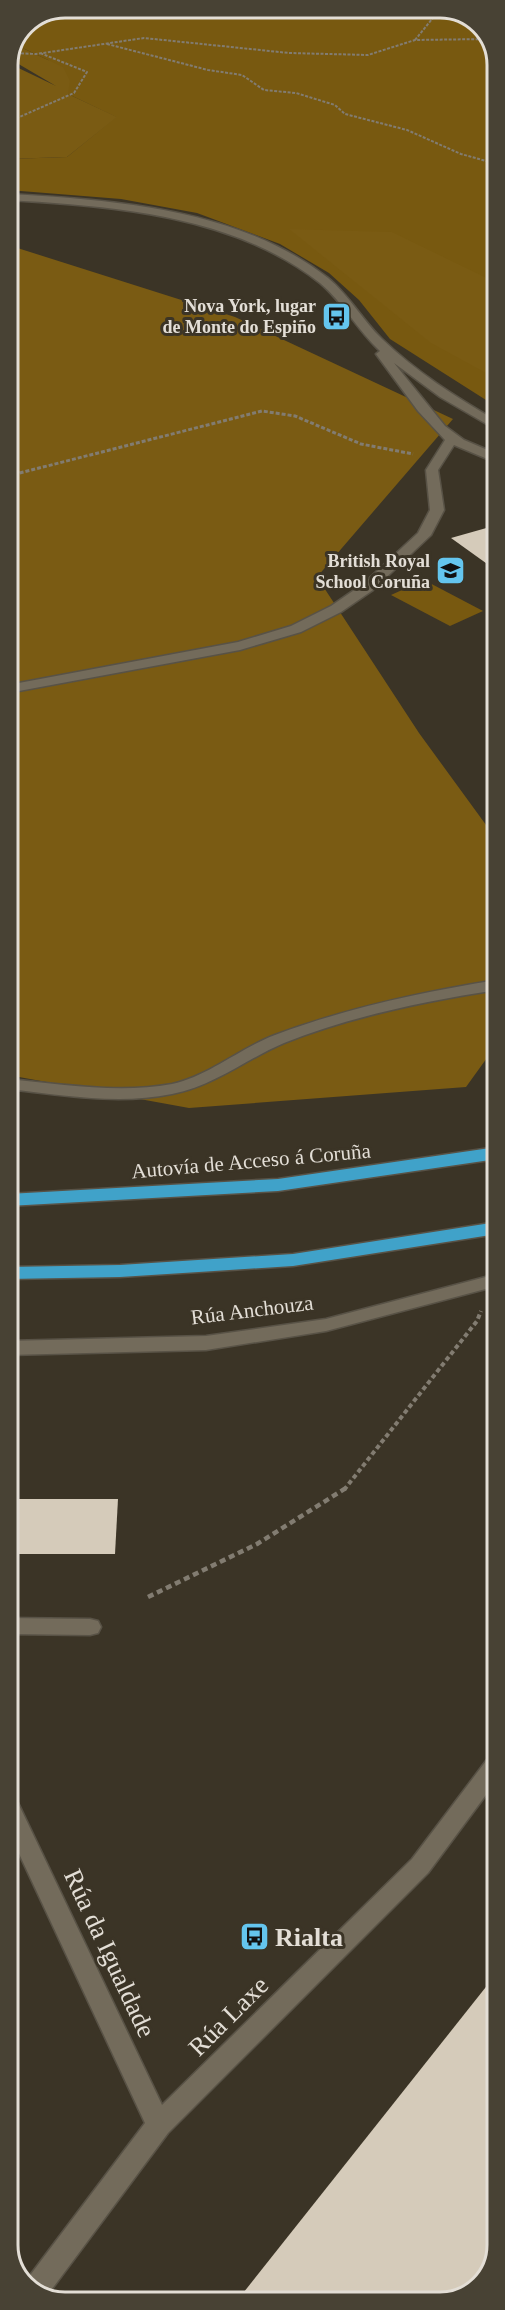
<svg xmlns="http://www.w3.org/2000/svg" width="505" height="2310" viewBox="0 0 505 2310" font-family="Georgia,serif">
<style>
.green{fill:#785910}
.forest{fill:#7a5b13}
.building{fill:#d5cbba}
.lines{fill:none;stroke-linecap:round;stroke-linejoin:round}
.minor-casing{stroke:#585246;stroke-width:3}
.highway-casing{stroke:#585246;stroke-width:3}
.path-far3{stroke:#827c71;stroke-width:2;stroke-dasharray:3 1.5;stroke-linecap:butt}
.path-far2{stroke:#827c71;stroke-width:3;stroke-dasharray:4 2;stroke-linecap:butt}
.path-far1{stroke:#827c71;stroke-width:4;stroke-dasharray:4.5 3;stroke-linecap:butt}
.path{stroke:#827c71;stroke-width:4.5;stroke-dasharray:6 4;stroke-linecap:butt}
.minor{fill:#736b5b;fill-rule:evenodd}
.highway{fill:#40a2c9;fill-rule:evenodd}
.labels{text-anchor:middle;stroke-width:6;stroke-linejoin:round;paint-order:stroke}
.far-poi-label{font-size:18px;font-weight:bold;fill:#e3ded6;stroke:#3b3426;text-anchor:end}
.street-label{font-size:21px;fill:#e3ded6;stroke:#3b3426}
.near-poi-label{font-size:26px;font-weight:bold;fill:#e3ded6;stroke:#3b3426;text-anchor:start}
.near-street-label{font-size:26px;fill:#e3ded6;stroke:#3b3426}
.rim{fill:none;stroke:#e3ded6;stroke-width:3}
</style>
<rect width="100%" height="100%" fill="#3b3426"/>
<g class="green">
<polygon points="65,8 447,8 480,24 496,54 497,407 390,339 359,300 329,273 280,244 197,213 121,199 8,190 8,159 67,157 116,117 68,94 48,60 16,45 25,24"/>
<polygon points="424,580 483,611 450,626 391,595"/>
</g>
<g class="forest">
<polygon points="16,45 63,67 70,81 68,94 117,117 67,157 8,159 8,63 56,86 10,59"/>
<polygon points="289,229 392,232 497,283 497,379 431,343"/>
<polygon points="8,245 235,317 453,419 317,577 419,733 497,840 497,1044 466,1087 189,1108 8,1075"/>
</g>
<g class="building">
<polygon points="497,525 497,571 451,538"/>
<polygon points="8,1499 118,1499 115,1554 8,1554"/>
<polygon points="497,1973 497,2245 483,2283 451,2301 236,2302"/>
</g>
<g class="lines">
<defs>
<g id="minor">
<path d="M 8,194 C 116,200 240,209 328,278 C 349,295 363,321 382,339 C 416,372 456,397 497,421 L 497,430 L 440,397 L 394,363 L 445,426 L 464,440 L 497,454 L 497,463 L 454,445 L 438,470 L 444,510 L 431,535 L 373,590 L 341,612 L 301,632 L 240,650 L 8,693 L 8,685 L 238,642 L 291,626 L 331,606 L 363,584 L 418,533 L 430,510 L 426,470 L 445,440 L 418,411 L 376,354 L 380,351 C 358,331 343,302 320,283 C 234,215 113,206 8,200 Z"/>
<path d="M 497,980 L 497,990 C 425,1001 352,1016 284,1043 C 246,1059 214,1086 172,1094 C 118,1105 62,1095 8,1089 L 8,1079 C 62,1084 118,1094 172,1084 C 209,1076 240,1048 275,1035 C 347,1008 422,992 497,980 Z"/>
<polygon points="497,1274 497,1286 326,1331 206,1350 8,1355 8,1341 206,1336 326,1319"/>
<polygon points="8,1618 90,1619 98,1621 101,1627 98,1633 90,1635 8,1634"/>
<polygon points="497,1754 497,1780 428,1873 168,2133 46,2297 27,2288 25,2282 145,2123 8,1830 8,1796 16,1799 19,1805 162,2105 412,1859 489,1757"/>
</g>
<g id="highway">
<polygon points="497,1147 497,1159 278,1191 8,1206 8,1194 278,1179"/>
<polygon points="497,1222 497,1234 293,1266 120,1277 8,1279 8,1267 120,1265 293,1254"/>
</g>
</defs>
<use href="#minor" class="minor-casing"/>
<use href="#highway" class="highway-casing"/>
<g class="path-far3">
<polyline points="415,40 441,8"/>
<polyline points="107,44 208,70 242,75 264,90 296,93 335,105 345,114 407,130 461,154 497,164"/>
<polyline points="12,53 36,54 144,38 289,53 368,55 415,40 488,39"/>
<polyline points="8,122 74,93 87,72 40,53"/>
</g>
<polyline class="path-far2" points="8,476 262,411 295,416 361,444 413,454"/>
<polyline class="path-far1" points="344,1490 477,1321 481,1311"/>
<polyline class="path" points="148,1597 257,1544 346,1488"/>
<use href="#minor" class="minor"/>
<use href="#highway" class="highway"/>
</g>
<defs>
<symbol id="bus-square" viewBox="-11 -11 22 22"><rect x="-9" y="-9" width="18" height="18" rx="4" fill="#64c5ee" stroke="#3b3426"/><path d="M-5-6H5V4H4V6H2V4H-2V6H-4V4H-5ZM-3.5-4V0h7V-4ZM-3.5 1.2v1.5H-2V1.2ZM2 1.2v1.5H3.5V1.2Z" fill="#111"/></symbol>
<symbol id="school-square" viewBox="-11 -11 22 22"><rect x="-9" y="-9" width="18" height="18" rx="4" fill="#64c5ee" stroke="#3b3426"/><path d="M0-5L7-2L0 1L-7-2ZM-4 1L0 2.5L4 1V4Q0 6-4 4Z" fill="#111"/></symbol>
</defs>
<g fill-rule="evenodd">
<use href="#bus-square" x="320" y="300" width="33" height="33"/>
<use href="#school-square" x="434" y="554" width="33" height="33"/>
<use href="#bus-square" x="238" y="1920" width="33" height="33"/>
</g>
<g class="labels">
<g class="far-poi-label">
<text x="316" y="312">Nova York, lugar<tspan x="316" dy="21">de Monte do Espiño</tspan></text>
<text x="430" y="567">British Royal<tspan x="430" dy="21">School Coruña</tspan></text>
</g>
<g class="street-label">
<text transform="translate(251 1161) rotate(-5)" y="7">Autovía de Acceso á Coruña</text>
<text transform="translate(252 1310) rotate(-7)" y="7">Rúa Anchouza</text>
</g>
<g class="near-poi-label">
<text x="275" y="1946">Rialta</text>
</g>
<g class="near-street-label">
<text transform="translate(110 1953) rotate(65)" y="9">Rúa da Igualdade</text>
<text transform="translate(228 2016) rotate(-45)" y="9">Rúa Laxe</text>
</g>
</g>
<path d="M0 0H505V2310H0ZM65 18H440A47 47 0 0 1 487 65V2245A47 47 0 0 1 440 2292H65A47 47 0 0 1 18 2245V65A47 47 0 0 1 65 18Z" fill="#484234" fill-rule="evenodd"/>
<path class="rim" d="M65 18H440A47 47 0 0 1 487 65V2245A47 47 0 0 1 440 2292H65A47 47 0 0 1 18 2245V65A47 47 0 0 1 65 18Z"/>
</svg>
